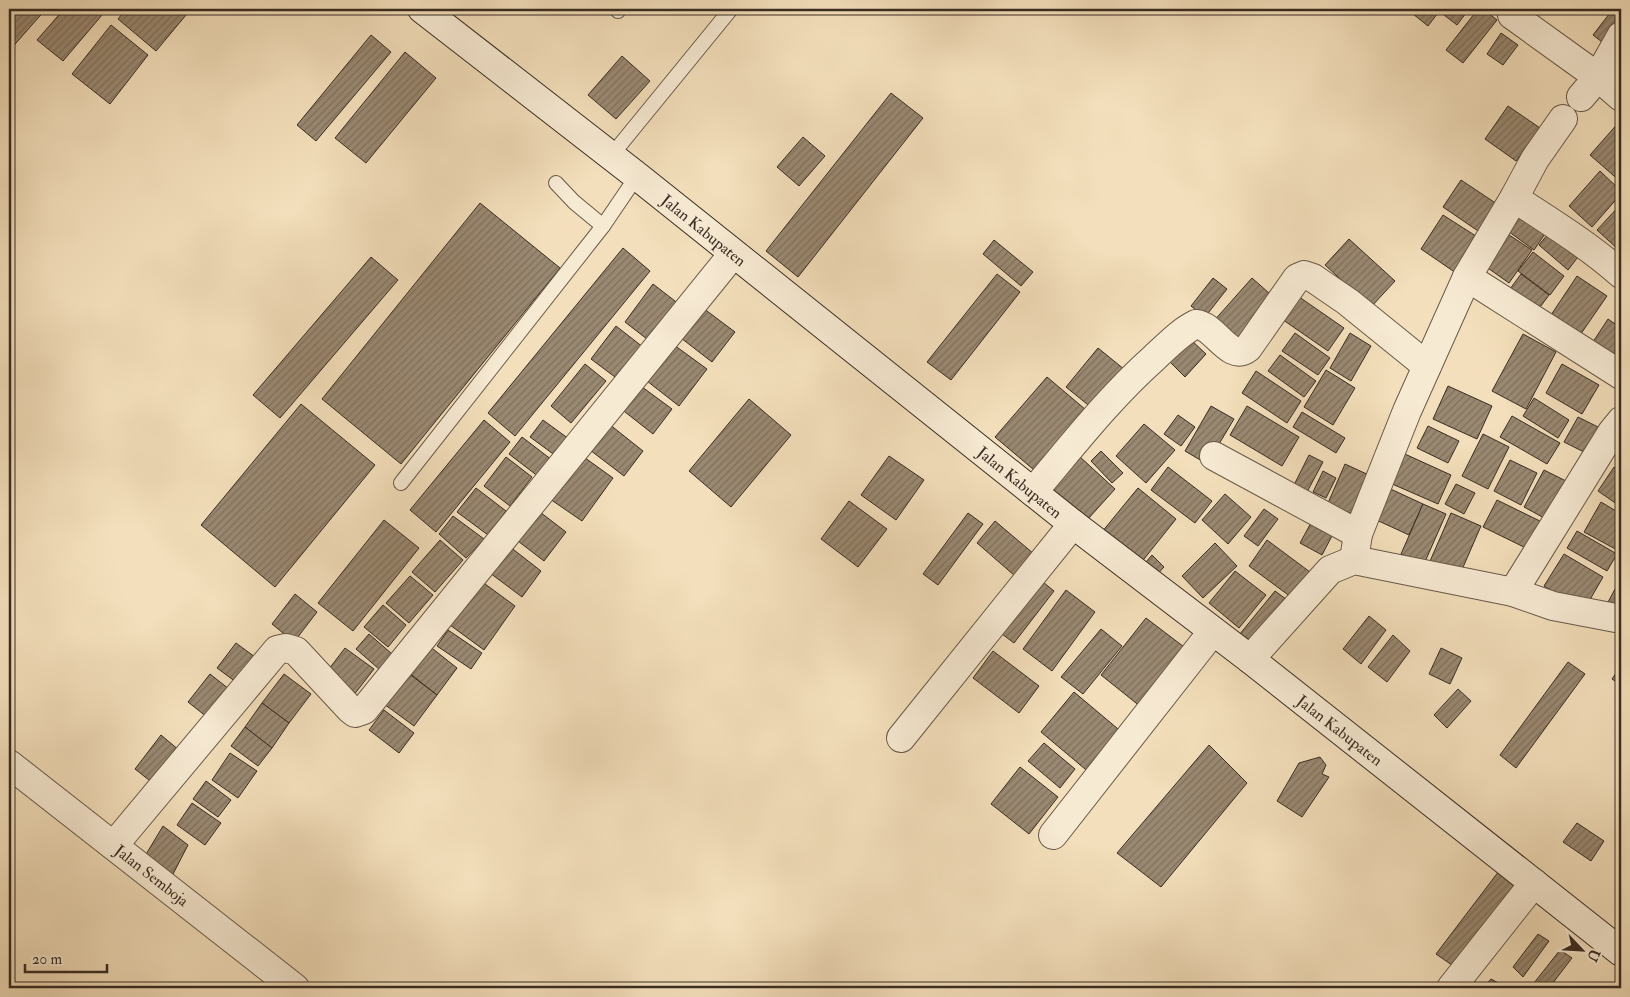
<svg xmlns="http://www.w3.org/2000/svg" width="1630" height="997" viewBox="0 0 1630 997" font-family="'IM FELL Double Pica',serif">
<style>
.building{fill:url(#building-hatch);stroke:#392c23}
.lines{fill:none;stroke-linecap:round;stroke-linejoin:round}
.service-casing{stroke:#685949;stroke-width:16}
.minor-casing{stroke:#685949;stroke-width:30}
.secondary-casing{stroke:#392c23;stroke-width:30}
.service{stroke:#f7ead3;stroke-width:14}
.minor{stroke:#f7ead3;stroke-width:28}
.secondary{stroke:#f7ead3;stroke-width:28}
.labels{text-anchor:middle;stroke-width:4;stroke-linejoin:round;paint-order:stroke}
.street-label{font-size:16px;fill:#392c23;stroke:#f7ead3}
</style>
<defs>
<pattern id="building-hatch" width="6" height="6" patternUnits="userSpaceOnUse" patternTransform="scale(1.25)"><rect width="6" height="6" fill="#9a8972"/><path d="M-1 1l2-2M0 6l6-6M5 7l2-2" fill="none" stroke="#7f705d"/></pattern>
</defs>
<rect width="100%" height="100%" fill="#f3dfbb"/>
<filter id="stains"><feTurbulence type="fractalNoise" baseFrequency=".004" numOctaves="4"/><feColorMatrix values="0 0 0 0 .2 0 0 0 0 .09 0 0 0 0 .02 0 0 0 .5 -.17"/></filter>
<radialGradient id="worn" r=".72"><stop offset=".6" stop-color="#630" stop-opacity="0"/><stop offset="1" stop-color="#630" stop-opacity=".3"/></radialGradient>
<g class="building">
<polygon points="9,9 46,9 9,51"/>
<polygon points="64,9 94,9 102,15 63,61 37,40"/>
<polygon points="126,9 191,9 156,51 118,19"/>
<polygon points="1417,9 1441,9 1428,26 1413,14"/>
<polygon points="1449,9 1469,9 1457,25 1444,15"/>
<polygon points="1478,9 1483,9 1497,20 1463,63 1446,50"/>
<polygon points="1613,9 1621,9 1621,24 1606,45 1593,35"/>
<polygon points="111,25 148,55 110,104 72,74"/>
<polygon points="1501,33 1518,45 1503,65 1487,54"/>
<polygon points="371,35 391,52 316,141 297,125"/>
<polygon points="405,52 436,78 366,163 335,138"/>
<polygon points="622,56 650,81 616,119 588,95"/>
<polygon points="891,93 923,118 798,277 766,251"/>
<polygon points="1508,106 1540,128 1516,161 1485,139"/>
<polygon points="1620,121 1621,122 1621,182 1590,155"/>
<polygon points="803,137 825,156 799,186 777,167"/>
<polygon points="1600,171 1621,191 1621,194 1592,227 1569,206"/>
<polygon points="1461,180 1500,206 1481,233 1443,207"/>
<polygon points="480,203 560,268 401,464 322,399"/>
<polygon points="1517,204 1549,228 1534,250 1501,226"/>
<polygon points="1621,204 1621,249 1620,251 1597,230"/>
<polygon points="1443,215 1479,238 1456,273 1421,249"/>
<polygon points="1500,229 1532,250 1509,283 1478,261"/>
<polygon points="1552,229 1581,253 1568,270 1539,245"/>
<polygon points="1349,239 1395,281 1371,307 1325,265"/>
<polygon points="994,240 1033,272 1021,286 983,254"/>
<polygon points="623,248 650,271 515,436 488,413"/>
<polygon points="1533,252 1564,276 1550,295 1518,271"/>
<polygon points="371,257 398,280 280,418 253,395"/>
<polygon points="997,274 1020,292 951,380 927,362"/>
<polygon points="1521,274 1549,295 1535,314 1507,293"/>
<polygon points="1577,276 1607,296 1578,338 1549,318"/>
<polygon points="1213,278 1227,289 1205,317 1191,306"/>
<polygon points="1252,278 1278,301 1238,346 1212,323"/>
<polygon points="653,284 684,308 656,346 625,322"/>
<polygon points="1292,292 1344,328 1328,351 1276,315"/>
<polygon points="703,308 735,332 712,362 681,338"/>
<polygon points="1608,319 1621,328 1621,369 1589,348"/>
<polygon points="616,326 648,351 623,383 591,359"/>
<polygon points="1295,333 1330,358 1318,375 1282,351"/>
<polygon points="1350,333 1371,346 1351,381 1330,368"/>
<polygon points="1523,334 1556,352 1526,409 1492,391"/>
<polygon points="1190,339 1206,354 1185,377 1169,361"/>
<polygon points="674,345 707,369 679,406 647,381"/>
<polygon points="1098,348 1130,374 1098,413 1066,387"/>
<polygon points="1280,355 1316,381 1304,397 1268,371"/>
<polygon points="585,364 606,381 571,423 551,406"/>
<polygon points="1562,364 1599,385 1582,414 1546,393"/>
<polygon points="1326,370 1355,388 1333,425 1304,407"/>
<polygon points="1256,371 1301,401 1287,423 1242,393"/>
<polygon points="1047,377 1092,415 1040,475 995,437"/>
<polygon points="638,384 672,409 653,434 620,408"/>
<polygon points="1448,386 1492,406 1477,439 1433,419"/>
<polygon points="1534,398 1569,420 1558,438 1523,416"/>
<polygon points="749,399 791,435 731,507 689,471"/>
<polygon points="301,404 375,465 275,587 201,525"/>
<polygon points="1211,406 1234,419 1207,464 1185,451"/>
<polygon points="1247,406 1299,437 1282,466 1230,435"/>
<polygon points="1302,412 1345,438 1336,453 1293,427"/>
<polygon points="1178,415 1195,427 1181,446 1164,434"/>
<polygon points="1512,416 1560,443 1547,464 1500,437"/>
<polygon points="1578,417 1604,430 1590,455 1564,442"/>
<polygon points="484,420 510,442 436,532 410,510"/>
<polygon points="543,420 569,439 556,456 530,437"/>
<polygon points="609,424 643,451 624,476 590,450"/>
<polygon points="1144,424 1175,450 1146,483 1116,456"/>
<polygon points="1428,426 1459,441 1448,463 1417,448"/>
<polygon points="1483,434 1509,447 1488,489 1462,476"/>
<polygon points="522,437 552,460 539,477 509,454"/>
<polygon points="1396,450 1451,475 1438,504 1383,480"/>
<polygon points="1101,451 1123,473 1112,483 1091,461"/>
<polygon points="581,455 613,478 582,521 550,499"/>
<polygon points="1309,455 1323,462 1307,492 1294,485"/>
<polygon points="889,456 924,480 896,520 861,495"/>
<polygon points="1079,456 1115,489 1079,529 1043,496"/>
<polygon points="506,457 532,477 510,506 484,486"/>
<polygon points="1510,460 1537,473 1521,505 1494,491"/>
<polygon points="1345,464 1371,476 1354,515 1328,503"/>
<polygon points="1168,467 1212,501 1195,523 1151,490"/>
<polygon points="1614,467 1621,472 1621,507 1598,491"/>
<polygon points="1544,470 1566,481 1546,519 1524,507"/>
<polygon points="1323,471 1336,478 1326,498 1313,492"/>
<polygon points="1456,484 1475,493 1464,514 1445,504"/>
<polygon points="1384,486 1423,504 1409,535 1370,517"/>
<polygon points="476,488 506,511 488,535 457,512"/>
<polygon points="1138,488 1176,519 1136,569 1097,538"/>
<polygon points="1225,494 1251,517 1228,544 1202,520"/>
<polygon points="1497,500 1548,525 1534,552 1483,527"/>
<polygon points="849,501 887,529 858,567 821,539"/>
<polygon points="1601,502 1621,514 1621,546 1619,551 1584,532"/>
<polygon points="1423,504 1446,514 1424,564 1401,554"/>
<polygon points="536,509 566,532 544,561 514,538"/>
<polygon points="1264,509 1278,519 1258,546 1244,536"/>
<polygon points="968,513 983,524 938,585 923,574"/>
<polygon points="1451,513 1481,526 1457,581 1427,568"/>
<polygon points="453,516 484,539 466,558 439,534"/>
<polygon points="384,520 419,548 353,631 318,603"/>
<polygon points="995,521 1034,554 1015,576 977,543"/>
<polygon points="1312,521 1334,532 1322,555 1300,543"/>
<polygon points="1577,531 1617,554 1607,571 1567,548"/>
<polygon points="440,540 463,560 435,592 412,572"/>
<polygon points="1267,540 1310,572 1291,597 1249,566"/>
<polygon points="505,543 541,571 522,597 486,570"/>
<polygon points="1215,543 1237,566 1203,598 1182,576"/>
<polygon points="1564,554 1603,577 1584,610 1544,586"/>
<polygon points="1152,555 1164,567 1152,580 1140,569"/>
<polygon points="1235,571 1266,595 1239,628 1209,603"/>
<polygon points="410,576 433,595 409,623 386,603"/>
<polygon points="1038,578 1054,591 1014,643 998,631"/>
<polygon points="1621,578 1621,611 1607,604"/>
<polygon points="481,581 515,606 484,650 450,625"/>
<polygon points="1066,590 1095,612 1052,671 1023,649"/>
<polygon points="1275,591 1286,599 1251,644 1239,635"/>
<polygon points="295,594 317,612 294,642 272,624"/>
<polygon points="383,605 406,625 388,647 364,627"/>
<polygon points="1369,616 1386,630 1361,664 1343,649"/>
<polygon points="1146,618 1192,653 1146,711 1101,675"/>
<polygon points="1101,629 1122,646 1083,694 1061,677"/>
<polygon points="448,630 482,653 471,669 437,646"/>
<polygon points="369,634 392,654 379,669 356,649"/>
<polygon points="1393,635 1410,651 1387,682 1368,667"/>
<polygon points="236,643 259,660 240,685 217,668"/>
<polygon points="428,645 457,668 437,695 408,672"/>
<polygon points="345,648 374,669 350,700 322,678"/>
<polygon points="1441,648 1462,658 1450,684 1429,674"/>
<polygon points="993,651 1039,686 1019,713 973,678"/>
<polygon points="1568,662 1585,674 1516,768 1500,755"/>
<polygon points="1621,666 1621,685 1612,679"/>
<polygon points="408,673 437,695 414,726 384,704"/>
<polygon points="210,674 234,693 212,721 188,702"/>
<polygon points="284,674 311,694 289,723 262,703"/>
<polygon points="1458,689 1471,701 1447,728 1434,715"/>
<polygon points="1074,692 1124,734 1091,774 1041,732"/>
<polygon points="262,703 289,723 272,748 245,727"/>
<polygon points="384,710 414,733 399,753 369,730"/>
<polygon points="245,727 272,748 258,766 231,746"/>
<polygon points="161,735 180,751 154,784 135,769"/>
<polygon points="1044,743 1075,769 1060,788 1028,761"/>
<polygon points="1209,745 1247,783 1161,887 1117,853"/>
<polygon points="230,753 257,771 238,798 212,780"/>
<polygon points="1320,757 1326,765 1322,774 1329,777 1302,817 1277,801 1299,763"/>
<polygon points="1020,767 1058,797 1029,834 991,804"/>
<polygon points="206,781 231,800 218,817 193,799"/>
<polygon points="192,803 221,823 205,845 177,825"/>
<polygon points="1577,823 1604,841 1591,861 1563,842"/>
<polygon points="163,826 188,845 172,876 145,856"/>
<polygon points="1499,871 1524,888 1462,972 1436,954"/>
<polygon points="1538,934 1549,941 1523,977 1513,967"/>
<polygon points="1560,950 1572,958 1549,988 1539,988 1534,983"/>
<polygon points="1491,979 1502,985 1500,988 1483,988"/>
</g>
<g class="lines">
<defs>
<g id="service">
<polyline points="616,9 618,11"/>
<polyline points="611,156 731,9"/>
<polyline points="556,183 574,202 603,226"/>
<polyline points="401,483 603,226 637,176"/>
</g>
<g id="minor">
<polyline points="1512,15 1598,77 1621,97"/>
<polyline points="1581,97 1598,77 1621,36"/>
<path d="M 1514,198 C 1551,222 1588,245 1621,274"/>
<polyline points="1467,277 1621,375"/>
<polyline points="1214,456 1358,534"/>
<path d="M 1033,492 C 1072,446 1109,398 1154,358 C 1167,346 1180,332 1196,324 C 1216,326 1229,363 1248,348 L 1297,278 L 1304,275 L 1313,278 L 1348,302 L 1427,366"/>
<polyline points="1354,560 1358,534 1407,411 1467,277 1514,198 1535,159 1563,119"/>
<polyline points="1513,592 1612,432 1621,421"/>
<polyline points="1250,659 1330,570 1354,560 1513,592 1553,606 1621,619"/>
<polyline points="901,738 1073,524"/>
<polyline points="9,764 295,988"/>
<polyline points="1053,835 1213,631"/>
<polyline points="114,845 277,650 286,648 296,651 350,709 355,713 364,710 733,254"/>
<polyline points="1451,988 1534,883"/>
</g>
<polyline id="secondary" points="422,9 637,176 1073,524 1250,659 1621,952"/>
</defs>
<use href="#service" class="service-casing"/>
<use href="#minor" class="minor-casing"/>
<use href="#secondary" class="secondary-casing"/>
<use href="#service" class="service"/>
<use href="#minor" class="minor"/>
<use href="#secondary" class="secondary"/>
</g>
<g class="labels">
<g class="street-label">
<text transform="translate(704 230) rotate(39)" y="6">Jalan Kabupaten</text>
<text transform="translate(1020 482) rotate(39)" y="6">Jalan Kabupaten</text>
<text transform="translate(1340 730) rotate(38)" y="6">Jalan Kabupaten</text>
<text transform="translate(152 875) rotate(38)" y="6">Jalan Semboja</text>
</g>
</g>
<rect width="1630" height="997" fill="none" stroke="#f3dfbb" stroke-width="30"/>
<rect x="10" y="10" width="1610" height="977" fill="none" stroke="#392c23" stroke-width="2.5"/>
<rect x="15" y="15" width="1600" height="967" fill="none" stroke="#392c23"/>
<g transform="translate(1582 950) rotate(115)" stroke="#f7ead3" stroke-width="4" paint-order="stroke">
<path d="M0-4L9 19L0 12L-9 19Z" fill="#392c23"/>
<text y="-8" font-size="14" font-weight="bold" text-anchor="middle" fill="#392c23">U</text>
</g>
<path d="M25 964v8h82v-8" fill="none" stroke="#392c23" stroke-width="2.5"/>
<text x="32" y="964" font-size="15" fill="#392c23" stroke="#f7ead3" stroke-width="4" paint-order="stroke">20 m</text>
<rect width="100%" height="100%" filter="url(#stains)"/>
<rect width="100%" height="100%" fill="url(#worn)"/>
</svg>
